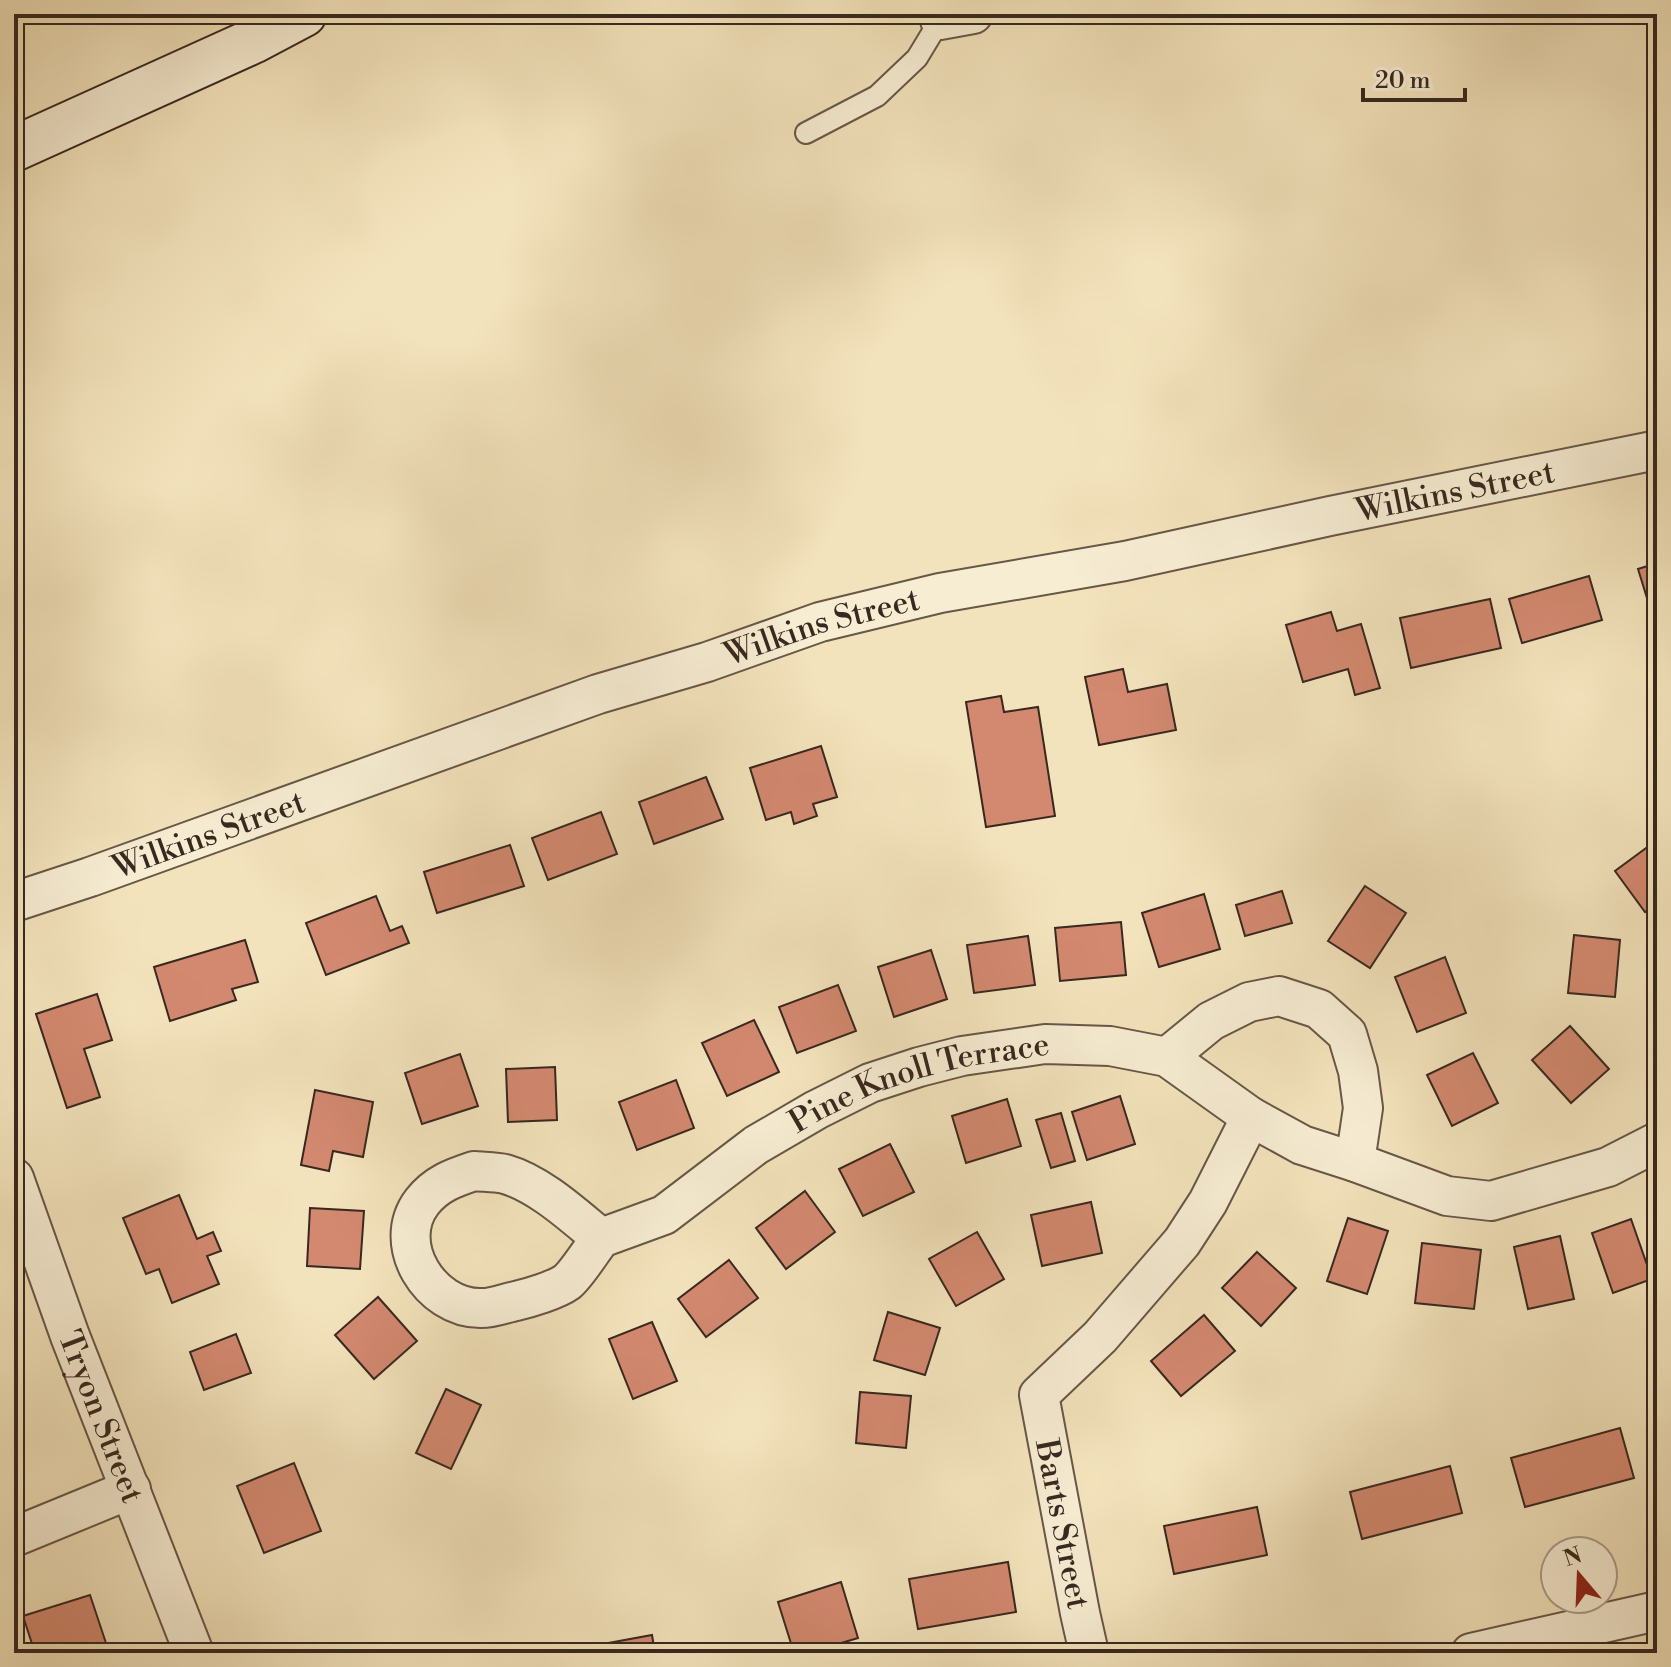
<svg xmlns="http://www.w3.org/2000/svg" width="1671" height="1667" viewBox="0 0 1671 1667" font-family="'Libre Bodoni',serif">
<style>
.building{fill:#d38970;stroke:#38281f;stroke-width:2}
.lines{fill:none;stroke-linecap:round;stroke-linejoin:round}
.lane-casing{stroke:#675746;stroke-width:24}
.street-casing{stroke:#675746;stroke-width:42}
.secondary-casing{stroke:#38281f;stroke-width:48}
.lane{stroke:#f7edd3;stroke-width:20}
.street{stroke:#f7edd3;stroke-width:38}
.secondary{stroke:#f7edd3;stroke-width:44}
.labels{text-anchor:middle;stroke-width:6;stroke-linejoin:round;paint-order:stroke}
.street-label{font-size:32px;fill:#38281f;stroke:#f7edd3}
</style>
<rect width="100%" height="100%" fill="#f3e3bc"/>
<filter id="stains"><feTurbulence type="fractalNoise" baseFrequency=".0025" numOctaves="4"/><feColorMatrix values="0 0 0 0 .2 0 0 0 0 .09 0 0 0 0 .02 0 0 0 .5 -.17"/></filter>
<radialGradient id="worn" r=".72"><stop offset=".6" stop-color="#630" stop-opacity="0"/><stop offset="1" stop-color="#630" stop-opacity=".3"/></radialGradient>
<g class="building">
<polygon points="1657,563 1657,610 1651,611 1638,569"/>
<polygon points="1589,576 1602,620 1522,643 1509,599"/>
<polygon points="1490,599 1501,648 1411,668 1400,618"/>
<polygon points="1331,612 1337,631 1361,624 1380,688 1355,695 1348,669 1303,682 1286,625"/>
<polygon points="1123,669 1128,692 1167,684 1176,730 1099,745 1085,677"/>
<polygon points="1001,696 1004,712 1038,707 1055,816 986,827 966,702"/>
<polygon points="821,746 837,797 813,804 817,816 794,824 791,812 766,820 750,768"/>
<polygon points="706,777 723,819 654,844 639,802"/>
<polygon points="601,812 617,854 548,880 532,838"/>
<polygon points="1657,840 1657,903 1645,912 1615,871"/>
<polygon points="510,845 524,886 437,913 424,872"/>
<polygon points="1365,886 1406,913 1370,968 1328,941"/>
<polygon points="1282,891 1292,923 1245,936 1236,905"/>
<polygon points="1204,894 1220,949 1159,967 1142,913"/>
<polygon points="376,896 390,931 402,926 409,943 326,975 306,923"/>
<polygon points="1121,922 1126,975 1060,981 1055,928"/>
<polygon points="1574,935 1620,940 1615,997 1568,993"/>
<polygon points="1028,936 1035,985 974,993 967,945"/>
<polygon points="245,940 258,982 232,989 236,1000 170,1021 154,967"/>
<polygon points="931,950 947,999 894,1017 878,967"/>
<polygon points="1445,957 1466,1013 1417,1032 1395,977"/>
<polygon points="838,985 856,1031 797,1053 779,1007"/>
<polygon points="97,994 112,1040 84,1049 100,1097 67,1108 36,1014"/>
<polygon points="754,1020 779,1072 727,1096 702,1043"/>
<polygon points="1570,1026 1609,1069 1571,1103 1532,1060"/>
<polygon points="1473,1053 1498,1103 1452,1126 1427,1075"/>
<polygon points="460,1054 478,1106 422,1124 405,1073"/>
<polygon points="555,1067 557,1120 508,1122 506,1069"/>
<polygon points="676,1080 694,1128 637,1150 619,1102"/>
<polygon points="315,1090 373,1102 363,1157 333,1151 329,1171 301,1165"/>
<polygon points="1120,1096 1135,1144 1087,1160 1072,1112"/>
<polygon points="1007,1099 1021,1146 966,1163 952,1116"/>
<polygon points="1061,1113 1075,1161 1051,1168 1036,1120"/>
<polygon points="890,1144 914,1192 863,1216 839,1169"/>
<polygon points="805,1191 835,1232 786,1269 756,1228"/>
<polygon points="179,1195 197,1239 213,1232 221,1251 207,1256 219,1284 172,1303 159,1269 146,1274 123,1218"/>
<polygon points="1091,1202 1102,1253 1042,1266 1031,1215"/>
<polygon points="310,1208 364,1211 360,1269 307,1266"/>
<polygon points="1348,1218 1388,1231 1367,1294 1327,1281"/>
<polygon points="1631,1219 1652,1279 1613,1293 1592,1233"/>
<polygon points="977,1232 1004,1279 956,1306 929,1259"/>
<polygon points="1560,1236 1574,1299 1528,1309 1514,1247"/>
<polygon points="1422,1243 1481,1250 1474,1309 1415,1303"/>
<polygon points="1257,1252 1296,1288 1261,1326 1222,1288"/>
<polygon points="729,1260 758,1298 706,1337 678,1299"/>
<polygon points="378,1297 417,1341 374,1379 335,1335"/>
<polygon points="888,1312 940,1328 925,1375 874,1360"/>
<polygon points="1204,1315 1235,1351 1181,1396 1151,1361"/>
<polygon points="652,1322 677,1381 633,1399 609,1339"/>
<polygon points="236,1334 251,1373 204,1390 190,1352"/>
<polygon points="446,1389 481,1405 451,1469 416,1453"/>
<polygon points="860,1392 911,1396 906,1448 856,1443"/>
<polygon points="1620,1428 1634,1478 1525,1507 1511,1458"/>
<polygon points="294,1463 321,1531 264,1553 237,1486"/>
<polygon points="1450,1466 1462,1513 1362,1539 1350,1492"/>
<polygon points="1257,1507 1267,1555 1174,1574 1164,1526"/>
<polygon points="1008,1562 1016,1612 918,1629 909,1579"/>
<polygon points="841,1582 858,1638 808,1653 794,1653 778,1602"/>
<polygon points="90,1595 106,1643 75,1653 35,1653 23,1616"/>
<polygon points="652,1635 655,1653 554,1653"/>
</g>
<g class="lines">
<defs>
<polyline id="lane" points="806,133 877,96 917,58 940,20"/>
<g id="street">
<polyline points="940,20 973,14"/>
<path id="s1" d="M 14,902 L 90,877 L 598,694 L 707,662 L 820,622 L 940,593 L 1125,561 L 1330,516 L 1657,450"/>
<polyline points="1167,1057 1211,1021 1249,1002 1279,996 1319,1009 1347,1034 1358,1071 1363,1108 1355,1162"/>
<path d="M 474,1171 C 484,1172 496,1172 505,1174 C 540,1184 574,1216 601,1238 C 592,1249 577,1274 567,1282 C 556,1290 529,1298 516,1301 C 505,1303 491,1309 480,1308 C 430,1308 390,1244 422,1202 C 436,1184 453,1178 474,1171 Z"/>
<path id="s2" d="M 14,1178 L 70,1336 L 194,1653"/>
<path id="s3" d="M 601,1238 L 664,1215 L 756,1145 L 816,1110 L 870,1083 L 919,1067 L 962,1056 L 1045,1044 L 1110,1046 L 1167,1057 L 1251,1117 L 1302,1145 L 1355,1162 L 1447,1196 L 1491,1201 L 1608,1167 L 1657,1142"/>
<polyline points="14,1537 131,1489"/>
<polyline points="1089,1653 1080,1613 1039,1395 1100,1337 1182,1242 1208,1202 1251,1117"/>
<polyline points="1471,1653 1657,1611"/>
</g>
<polyline id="secondary" points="14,149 253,41 304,14"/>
</defs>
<use href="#lane" class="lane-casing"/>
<use href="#street" class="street-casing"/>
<use href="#secondary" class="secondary-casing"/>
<use href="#lane" class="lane"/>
<use href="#street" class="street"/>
<use href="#secondary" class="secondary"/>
</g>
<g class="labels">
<g class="street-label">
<text dy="11" stroke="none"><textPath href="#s1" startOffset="1502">Wilkins Street</textPath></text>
<text dy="11" stroke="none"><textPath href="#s1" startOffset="854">Wilkins Street</textPath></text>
<text dy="11" stroke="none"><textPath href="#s1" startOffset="206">Wilkins Street</textPath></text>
<text dy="11" stroke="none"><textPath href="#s3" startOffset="360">Pine Knoll Terrace</textPath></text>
<text dy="11" stroke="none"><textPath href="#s2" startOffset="254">Tryon Street</textPath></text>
<text transform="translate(1063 1524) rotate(79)" y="11">Barts Street</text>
</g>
</g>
<rect width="1671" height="1667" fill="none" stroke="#f3e3bc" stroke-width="48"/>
<rect x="16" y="16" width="1639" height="1635" fill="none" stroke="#38281f" stroke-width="4"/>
<rect x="24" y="24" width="1623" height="1619" fill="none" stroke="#38281f" stroke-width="2"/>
<g transform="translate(1579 1575) rotate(341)"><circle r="38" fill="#f7edd3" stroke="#ab9e8b" stroke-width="2"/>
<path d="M0-6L14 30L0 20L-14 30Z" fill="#8f2418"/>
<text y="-12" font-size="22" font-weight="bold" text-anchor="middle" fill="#38281f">N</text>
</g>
<path d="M1363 88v12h102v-12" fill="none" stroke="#38281f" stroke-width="4"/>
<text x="1375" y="88" font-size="24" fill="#38281f" stroke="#f7edd3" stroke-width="6" paint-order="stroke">20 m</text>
<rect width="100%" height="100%" filter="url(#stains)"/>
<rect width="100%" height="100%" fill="url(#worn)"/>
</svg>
